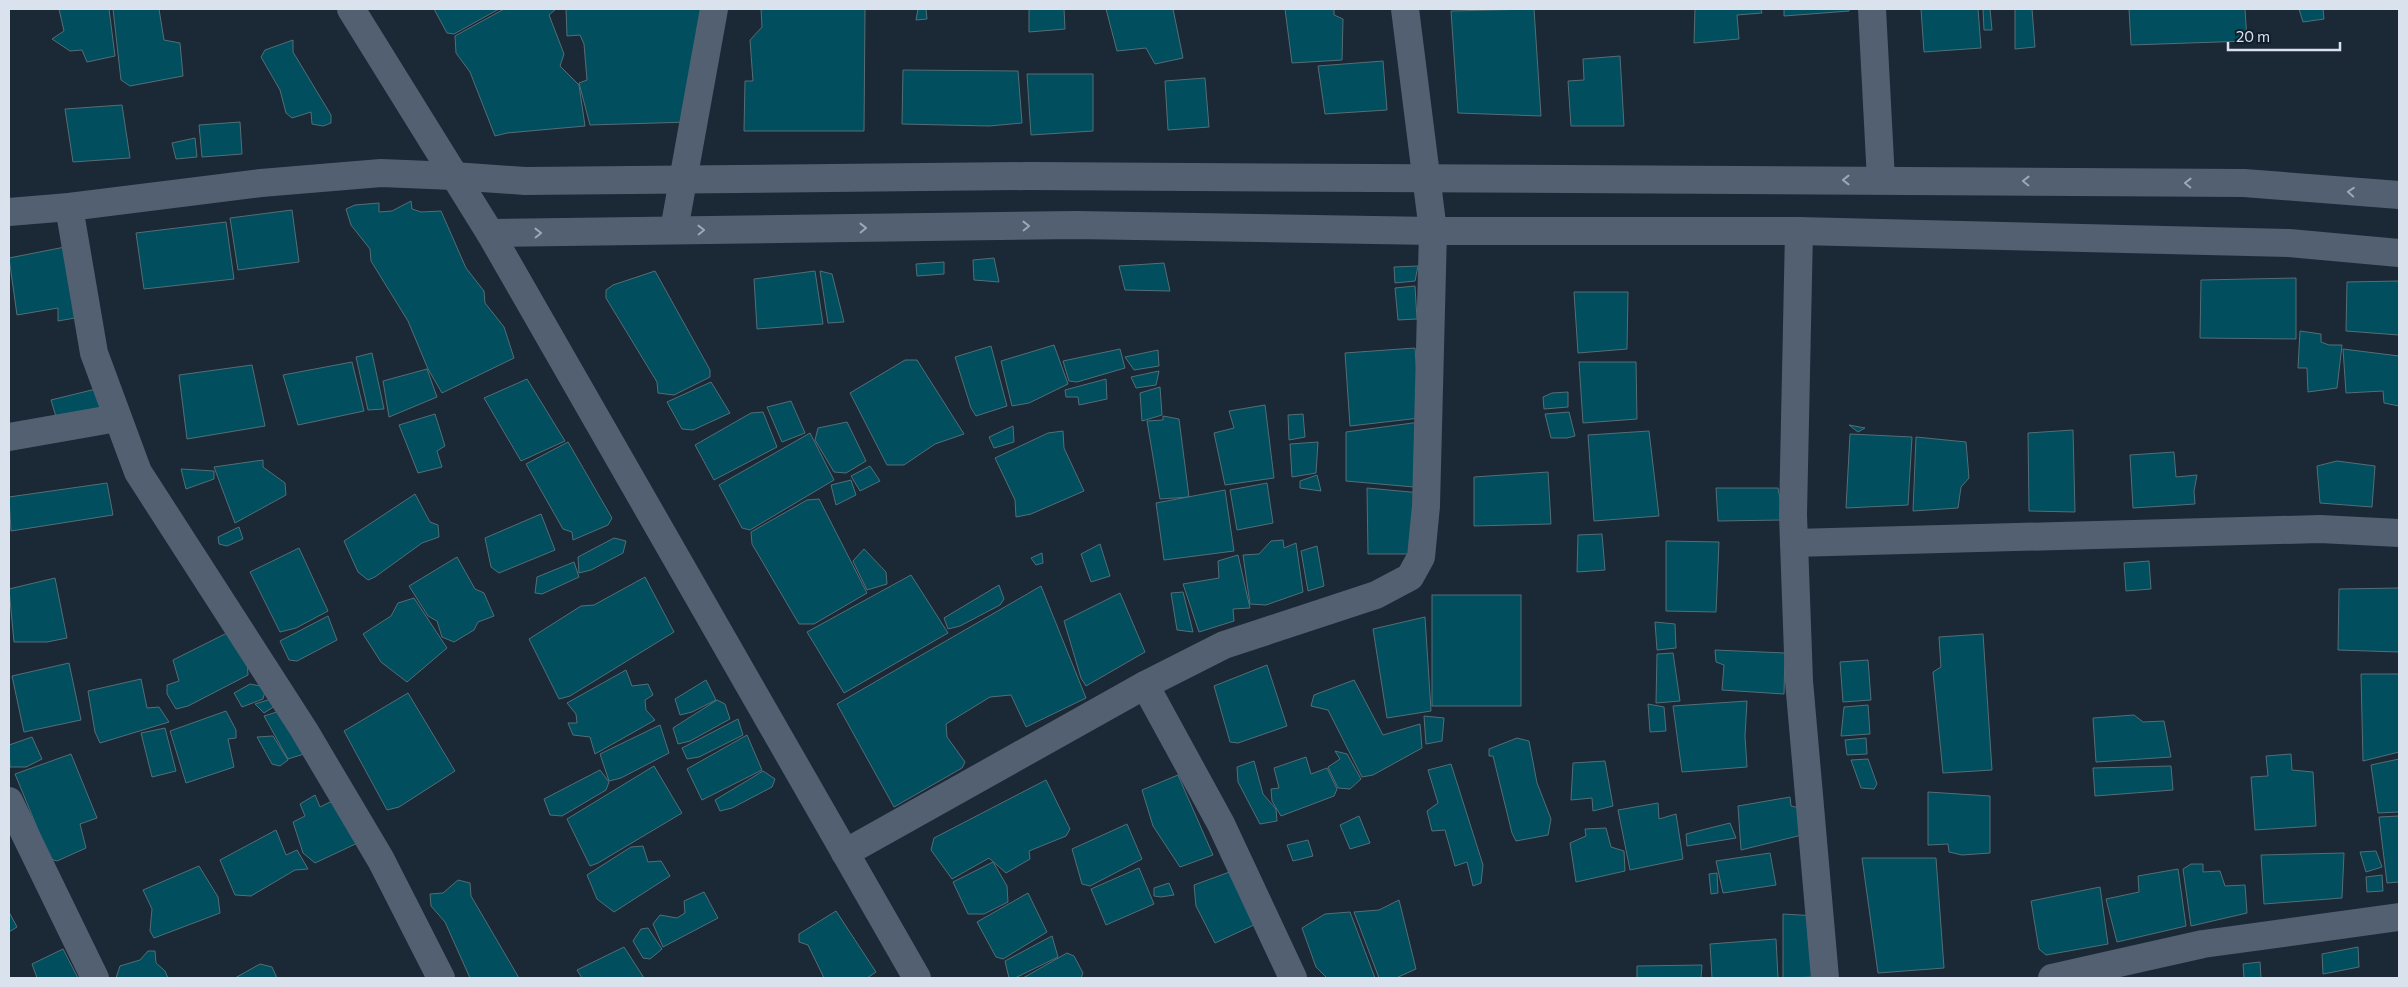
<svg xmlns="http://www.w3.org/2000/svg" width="2408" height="987" viewBox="0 0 2408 987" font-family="Commissioner,sans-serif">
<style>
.building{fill:#004e5e;stroke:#546e76}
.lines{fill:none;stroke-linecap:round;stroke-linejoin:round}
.street{stroke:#526072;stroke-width:28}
.secondary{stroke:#526072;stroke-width:28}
.oneway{stroke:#9da8b6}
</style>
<rect width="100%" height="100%" fill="#1b2836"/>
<g class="building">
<polygon points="59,9 109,9 115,56 87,62 82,50 70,51 52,39 64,31"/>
<polygon points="113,9 159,9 164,40 180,43 183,76 130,86 121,80"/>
<polygon points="434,9 499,9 454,34 447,33"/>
<polygon points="504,9 556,9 549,15 564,54 560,66 579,85 585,126 507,133 495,136 470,72 456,53 455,36"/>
<polygon points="566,9 701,9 689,122 590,125 579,83 587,80 584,44 580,35 567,36"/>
<polygon points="761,9 865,9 864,131 744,131 745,81 753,81 750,40 762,27"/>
<polygon points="918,9 926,9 927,19 916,20"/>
<polygon points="1029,9 1064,9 1065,29 1029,32"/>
<polygon points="1106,9 1173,9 1183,58 1155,64 1146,48 1117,51"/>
<polygon points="1285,9 1334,9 1334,15 1343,19 1342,60 1292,63"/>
<polygon points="1534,9 1541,116 1458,113 1451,11"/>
<polygon points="1695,9 1761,9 1762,13 1737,15 1739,39 1694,43"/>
<polygon points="1784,9 1849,9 1849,11 1784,16"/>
<polygon points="1921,9 1978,9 1981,48 1924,52"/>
<polygon points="1983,9 1990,9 1992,30 1984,30"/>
<polygon points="2015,9 2032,9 2035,47 2015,49"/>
<polygon points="2129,9 2245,9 2247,41 2131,45"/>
<polygon points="2299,9 2323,9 2324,19 2303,22"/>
<polygon points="293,40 293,52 331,115 331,123 323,126 312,124 311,112 292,118 286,113 280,90 261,57 265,50"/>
<polygon points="1620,56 1624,126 1571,126 1568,81 1584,80 1583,59"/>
<polygon points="1383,61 1387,110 1325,114 1318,66"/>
<polygon points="903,70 1018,71 1022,123 989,126 902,124"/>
<polygon points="1027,74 1093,74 1093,131 1031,135"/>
<polygon points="1205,78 1209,127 1168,130 1165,81"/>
<polygon points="122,105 130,158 73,162 65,109"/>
<polygon points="240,122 242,154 202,157 199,125"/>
<polygon points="195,138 197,157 176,159 172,143"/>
<polygon points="411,201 412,209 421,212 441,211 466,268 484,291 485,303 504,327 514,358 442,393 428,369 408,321 371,261 370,249 351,225 346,209 355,205 379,203 379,212 392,211"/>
<polygon points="292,210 299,262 238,270 230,218"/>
<polygon points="226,222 234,279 144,289 136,233"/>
<polygon points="70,246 75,318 58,321 58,308 17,315 9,258"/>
<polygon points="994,258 999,282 974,280 973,260"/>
<polygon points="944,262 944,274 917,276 916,264"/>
<polygon points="1164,263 1170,291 1125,290 1119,266"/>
<polygon points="1418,266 1415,281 1395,283 1394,267"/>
<polygon points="655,271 710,370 710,377 674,395 658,393 657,382 606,298 606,290 613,285"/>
<polygon points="815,271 823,324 757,329 754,279"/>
<polygon points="820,271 832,274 844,322 828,323"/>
<polygon points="2296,278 2296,339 2200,338 2201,280"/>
<polygon points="2399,281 2399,335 2346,331 2347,282"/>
<polygon points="1415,286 1417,319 1398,320 1395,288"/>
<polygon points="1574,292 1628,292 1627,349 1578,353"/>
<polygon points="2300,331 2321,334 2321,342 2329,345 2342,345 2337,388 2308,392 2307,368 2298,368"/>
<polygon points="1054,345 1068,384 1029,403 1012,406 1001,361"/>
<polygon points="991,346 1007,406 976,416 971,408 955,357"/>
<polygon points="1415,348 1420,418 1350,426 1345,353"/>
<polygon points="1120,349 1125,368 1077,382 1069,381 1063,361"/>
<polygon points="2343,349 2399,356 2399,406 2384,403 2383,391 2346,393"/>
<polygon points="1158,350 1159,366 1134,370 1125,357"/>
<polygon points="372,353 384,409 368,410 356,357"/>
<polygon points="905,360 917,360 964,434 935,444 904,465 887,465 850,393"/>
<polygon points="352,362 364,411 298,425 283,375"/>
<polygon points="1579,362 1636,362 1637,419 1583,423"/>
<polygon points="252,365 265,426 187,439 179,375"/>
<polygon points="427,369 437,397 389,417 383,381"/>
<polygon points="1159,371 1156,385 1136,388 1131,377"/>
<polygon points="527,379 565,441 521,461 484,398"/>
<polygon points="1106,379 1107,399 1079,405 1078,397 1066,397 1065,390"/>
<polygon points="711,382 730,413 693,430 682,429 667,402"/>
<polygon points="1160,387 1162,415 1142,421 1140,393"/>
<polygon points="100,388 101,408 57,420 51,400"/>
<polygon points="1568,392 1568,407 1544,409 1543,397 1552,393"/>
<polygon points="791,401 805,433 782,442 767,407"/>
<polygon points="1265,405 1274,478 1225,485 1214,433 1234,428 1229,411"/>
<polygon points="763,412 777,447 714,480 695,445 751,413"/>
<polygon points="1569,412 1575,436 1567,438 1551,438 1545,414"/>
<polygon points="435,414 445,446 437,451 442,467 418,473 399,425"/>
<polygon points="1303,414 1305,437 1289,440 1288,415"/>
<polygon points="1163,416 1179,419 1189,497 1160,499 1147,421 1163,420"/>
<polygon points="847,422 866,461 846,473 834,472 815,440 818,428"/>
<polygon points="1420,422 1425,488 1346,481 1346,432"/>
<polygon points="1849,425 1865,428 1858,432"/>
<polygon points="1013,426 1014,442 994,448 989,437"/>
<polygon points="2073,430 2075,512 2029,511 2028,433"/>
<polygon points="1063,431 1064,448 1084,491 1031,514 1016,517 1015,500 995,458 1048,433"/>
<polygon points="1649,431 1659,516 1594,521 1588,435"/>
<polygon points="810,433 834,480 750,530 742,528 719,485"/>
<polygon points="1850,434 1912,437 1908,505 1846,508"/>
<polygon points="1916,437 1966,442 1969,478 1961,487 1958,508 1913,511"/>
<polygon points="568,442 612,518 608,525 573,540 572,532 563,529 526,464"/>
<polygon points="1318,442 1316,473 1292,477 1290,444"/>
<polygon points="2174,452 2176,477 2197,475 2194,491 2195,504 2133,508 2130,455"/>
<polygon points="263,460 263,467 285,483 286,495 235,523 214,467"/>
<polygon points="2337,461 2375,466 2372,507 2320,503 2317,466"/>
<polygon points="870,466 880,481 860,491 851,476"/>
<polygon points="181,469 214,471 214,479 186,489"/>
<polygon points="1548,472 1551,524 1474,526 1474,477"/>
<polygon points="1317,475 1321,491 1300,488 1300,481"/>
<polygon points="851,480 856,495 836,505 831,485"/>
<polygon points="107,483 113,515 11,531 9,497"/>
<polygon points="1267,483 1273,523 1237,530 1230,490"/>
<polygon points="1367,488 1421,493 1421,554 1368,554"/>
<polygon points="1716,488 1778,488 1784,520 1718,521"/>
<polygon points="1225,490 1234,551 1164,560 1156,503"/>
<polygon points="415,494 430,522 438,525 439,537 422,543 375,577 368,580 358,572 344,541"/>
<polygon points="819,499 867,593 814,624 799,624 752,544 751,532 807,500"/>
<polygon points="541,514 555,550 499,573 491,567 485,538"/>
<polygon points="239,527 243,539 227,546 219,544 218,537"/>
<polygon points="1602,534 1605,570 1577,572 1578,535"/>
<polygon points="614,538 626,541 623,553 591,570 579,573 578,557"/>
<polygon points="1283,540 1284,548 1296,543 1303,592 1266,605 1250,604 1243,555 1259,554 1271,541"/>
<polygon points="1666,541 1719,542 1716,612 1666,611"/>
<polygon points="1100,544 1110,576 1091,582 1081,554"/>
<polygon points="1317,546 1324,586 1308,591 1301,551"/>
<polygon points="299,548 328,611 296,628 280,632 250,572"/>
<polygon points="864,549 886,572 887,584 867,590 853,561"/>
<polygon points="1042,553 1043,563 1036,565 1031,558"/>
<polygon points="1238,555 1250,608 1233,609 1234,621 1199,632 1183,584 1219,578 1218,561"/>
<polygon points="457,557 475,589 484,593 494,616 478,622 474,630 454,642 442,637 437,621 428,616 409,586"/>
<polygon points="2149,561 2151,589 2126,591 2124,563"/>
<polygon points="574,562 579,577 542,594 535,593 537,577"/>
<polygon points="911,575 948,633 844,693 807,632"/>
<polygon points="645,577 674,632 570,696 559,699 529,639 581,606 594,605"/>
<polygon points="55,578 67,638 47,642 14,642 9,589"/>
<polygon points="999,585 1004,599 1000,605 960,626 948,629 944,618"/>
<polygon points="1041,586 1086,698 1026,727 1011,695 990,697 946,724 947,737 965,762 962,768 894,807 837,704"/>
<polygon points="2399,588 2399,652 2338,650 2339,589"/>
<polygon points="1183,592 1193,632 1177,630 1171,593"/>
<polygon points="1120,593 1145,652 1086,686 1081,678 1064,621"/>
<rect x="1432" y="595" width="89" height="111"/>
<polygon points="414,598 447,648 407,682 381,662 363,634 391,616 398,603"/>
<polygon points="328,616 337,640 297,661 289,660 280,641"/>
<polygon points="1425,617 1431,711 1387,718 1373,629"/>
<polygon points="1655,622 1675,624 1676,648 1657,650"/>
<polygon points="229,632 247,659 248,675 188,706 176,709 167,694 167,685 179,681 173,660"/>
<polygon points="1983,634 1992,770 1943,773 1933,672 1941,667 1939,637"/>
<polygon points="1715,650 1785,653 1784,694 1722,690 1724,665 1716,662"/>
<polygon points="1673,653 1680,701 1656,703 1657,654"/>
<polygon points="1868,660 1871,700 1843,702 1840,662"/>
<polygon points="69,663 81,720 24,732 12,676"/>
<polygon points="1267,665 1287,726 1238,743 1230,742 1214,686"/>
<polygon points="626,670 632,686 648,684 653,695 645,700 646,710 655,720 595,754 590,737 573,735 568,723 577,723 576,714 567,703"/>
<polygon points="2361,674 2399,674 2399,752 2363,761"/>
<polygon points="141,679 147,708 159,707 169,722 100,743 95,732 88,691"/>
<polygon points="706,680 716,700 692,712 680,715 675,699"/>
<polygon points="1354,680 1383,735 1420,724 1422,748 1373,775 1362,777 1328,710 1311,706 1314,695"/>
<polygon points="250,684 266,687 263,699 242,707 234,693"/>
<polygon points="408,693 455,771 399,807 387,810 344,731"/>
<polygon points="271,699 275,706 264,713 255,704"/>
<polygon points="717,700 725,704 730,719 690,741 678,744 673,728"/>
<polygon points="1747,701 1745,736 1747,767 1682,772 1673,706"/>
<polygon points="1648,704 1664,707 1666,731 1650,732"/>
<polygon points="1868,705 1870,734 1841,736 1844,707"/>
<polygon points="226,711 236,730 236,738 228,739 234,767 186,783 170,731"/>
<polygon points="280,711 304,754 288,759 264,716"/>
<polygon points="2134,715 2143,722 2164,721 2171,757 2096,762 2093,718"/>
<polygon points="1424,716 1444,718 1442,741 1426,744"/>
<polygon points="738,719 743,735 699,757 687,759 682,748"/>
<polygon points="660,725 669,753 621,778 609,781 600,754"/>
<polygon points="165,728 176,771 152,777 141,733"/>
<polygon points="747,735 762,770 702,800 687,769"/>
<polygon points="273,736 288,760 280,766 272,764 257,737"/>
<polygon points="32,737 42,759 26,767 10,767 9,745"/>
<polygon points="1517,738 1529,741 1537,783 1551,819 1548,835 1516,841 1512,833 1493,756 1489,756 1489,749"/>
<polygon points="1866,738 1867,754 1847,755 1845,740"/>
<polygon points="1335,751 1347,754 1361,779 1350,789 1338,788 1328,767 1340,759"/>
<polygon points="71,754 97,818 80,824 86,848 57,861 50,859 15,774"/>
<polygon points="2291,754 2292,770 2313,772 2316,826 2255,830 2251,777 2268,776 2266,756"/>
<polygon points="1306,757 1311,774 1327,768 1337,789 1334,796 1281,816 1272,801 1271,789 1279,788 1274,768"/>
<polygon points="1868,759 1877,784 1874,789 1861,788 1851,760"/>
<polygon points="2399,759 2399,812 2378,813 2371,765"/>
<polygon points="1254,761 1263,794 1276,809 1277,821 1260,824 1238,782 1237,767"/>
<polygon points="1605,761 1613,806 1593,811 1592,798 1571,800 1573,763"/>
<polygon points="1451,764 1483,865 1481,883 1473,886 1467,862 1455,866 1445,830 1432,831 1427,811 1438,803 1428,770"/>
<polygon points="654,766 682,813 598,863 590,866 567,819"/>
<polygon points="2171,766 2173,790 2095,796 2093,768"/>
<polygon points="600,770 609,782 606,790 562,816 550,815 544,799"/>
<polygon points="763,771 775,779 772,787 732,808 720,811 715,800"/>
<polygon points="1178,775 1213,855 1180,867 1153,826 1142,790"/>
<polygon points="1046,780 1070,829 1066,836 1029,851 1030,859 1006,873 989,858 952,879 931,850 934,838"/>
<polygon points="1928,792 1990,796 1990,853 1962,855 1949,852 1948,844 1928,845"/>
<polygon points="315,795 320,807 330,802 341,806 364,840 315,863 303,853 293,822 305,816 300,804"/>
<polygon points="1790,797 1791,806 1804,809 1810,833 1741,850 1738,806"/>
<polygon points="1658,803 1659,819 1676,814 1683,859 1630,870 1618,810"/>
<polygon points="1359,816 1370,843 1350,849 1340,825"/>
<polygon points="2399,816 2399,882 2387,883 2379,817"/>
<polygon points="1730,823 1736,838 1687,846 1686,834"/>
<polygon points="1127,824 1142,859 1090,886 1082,884 1072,849"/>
<polygon points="1606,828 1611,847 1624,851 1625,871 1576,882 1570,843 1586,836 1585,829"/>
<polygon points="276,830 286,855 297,850 308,869 295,870 251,896 235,895 220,860"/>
<polygon points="1308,840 1313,856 1293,861 1287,845"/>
<polygon points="643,846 648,862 661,861 670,876 614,912 597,899 587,875 631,847"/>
<polygon points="2376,851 2382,867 2366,872 2360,852"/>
<polygon points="1770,853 1776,885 1723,893 1716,861"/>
<polygon points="2344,853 2342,898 2264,904 2261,855"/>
<polygon points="1862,858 1936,858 1944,968 1878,973"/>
<polygon points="993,862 1007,886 1008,902 984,914 968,914 953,882"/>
<polygon points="2191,864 2203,864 2203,872 2220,871 2225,886 2245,885 2247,913 2191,926 2183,869"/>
<polygon points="199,866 218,897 220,913 154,938 150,931 152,909 143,890"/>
<polygon points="1139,868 1154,904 1106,925 1091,889"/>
<polygon points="2178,869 2186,926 2117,942 2106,899 2139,892 2138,876"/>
<polygon points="1235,870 1254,925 1215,943 1196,906 1194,885"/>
<polygon points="1717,873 1718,893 1711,894 1709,874"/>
<polygon points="2382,875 2383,891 2367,892 2366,877"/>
<polygon points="458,880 470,883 471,896 519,978 470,978 445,922 431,906 430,894 443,893"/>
<polygon points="1169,883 1174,895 1161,897 1154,896 1154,888"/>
<polygon points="2100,887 2108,944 2046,955 2039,949 2031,901"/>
<polygon points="704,892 718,918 663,947 653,924 660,915 677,918 685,913 684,901"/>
<polygon points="1028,893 1047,932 1003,959 996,957 977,922"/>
<polygon points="1399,900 1416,969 1396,978 1379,978 1354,912 1379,910"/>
<polygon points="836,911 876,972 867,978 824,978 808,945 799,942 799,934"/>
<polygon points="9,912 17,927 9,932"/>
<polygon points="1350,912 1375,978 1327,978 1316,967 1302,928 1325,914"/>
<polygon points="1783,914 1816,916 1815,977 1783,978"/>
<polygon points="648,928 662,949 650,959 643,958 633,941 641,929"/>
<polygon points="1052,936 1058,957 1015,978 1009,978 1005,961"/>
<polygon points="1776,939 1778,978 1712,978 1710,944"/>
<polygon points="624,947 644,978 582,978 577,970"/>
<polygon points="2358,947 2359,967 2323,974 2322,954"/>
<polygon points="63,949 78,978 37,978 32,964"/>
<polygon points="148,951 155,951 156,963 165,971 168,978 116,978 120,966 140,960"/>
<polygon points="1067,953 1074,956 1083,973 1081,978 1023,978"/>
<polygon points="2260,962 2261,978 2244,978 2243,964"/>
<polygon points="260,964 272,967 277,978 235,978"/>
<polygon points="1702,965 1701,978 1637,978 1637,966"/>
</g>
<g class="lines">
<g class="street">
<polyline points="1872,9 1881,180"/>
<polyline points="69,207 94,353 138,472 304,730 381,860 441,978"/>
<polyline points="9,212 69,207 261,183 381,173 454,176"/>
<polyline points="674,230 714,9"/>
<polyline points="1799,231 1793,515 1799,681 1825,978"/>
<polyline points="9,437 117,418"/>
<polyline points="1794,543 2320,529 2399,533"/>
<polyline points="1145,685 1221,824 1293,978"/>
<polyline points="9,801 95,978"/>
<polyline points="845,853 1145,685 1224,645 1376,595 1410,577 1421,557 1426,506 1433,231 1405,9"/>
<polyline points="2052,978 2203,944 2399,917"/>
</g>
<g class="secondary">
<polyline points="351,9 490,233 917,978"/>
<polyline points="454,176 525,181 1029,176 2244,183 2399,195"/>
<polyline points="490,233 1076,225 1433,231 1799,231 2289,243 2399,253"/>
</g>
</g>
<defs><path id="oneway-chevron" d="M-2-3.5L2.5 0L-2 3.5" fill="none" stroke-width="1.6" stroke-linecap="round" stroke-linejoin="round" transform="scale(1.25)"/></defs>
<g class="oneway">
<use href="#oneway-chevron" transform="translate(1846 180) rotate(-180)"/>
<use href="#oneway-chevron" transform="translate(2026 181) rotate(-179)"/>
<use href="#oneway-chevron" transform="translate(2188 183) rotate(-179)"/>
<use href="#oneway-chevron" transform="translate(2351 192) rotate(-176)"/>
<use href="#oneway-chevron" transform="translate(1026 226) rotate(-1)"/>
<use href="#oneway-chevron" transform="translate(863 228) rotate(-1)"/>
<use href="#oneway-chevron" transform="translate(701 230) rotate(-1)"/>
<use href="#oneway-chevron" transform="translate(538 233) rotate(-1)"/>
</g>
<rect width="2408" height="987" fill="none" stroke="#dae3ed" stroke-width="20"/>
<path d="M2228 42v8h112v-8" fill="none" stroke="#dae3ed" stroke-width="2.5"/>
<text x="2236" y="42" font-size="15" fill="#dae3ed" stroke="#111e2c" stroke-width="4" paint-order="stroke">20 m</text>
</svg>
